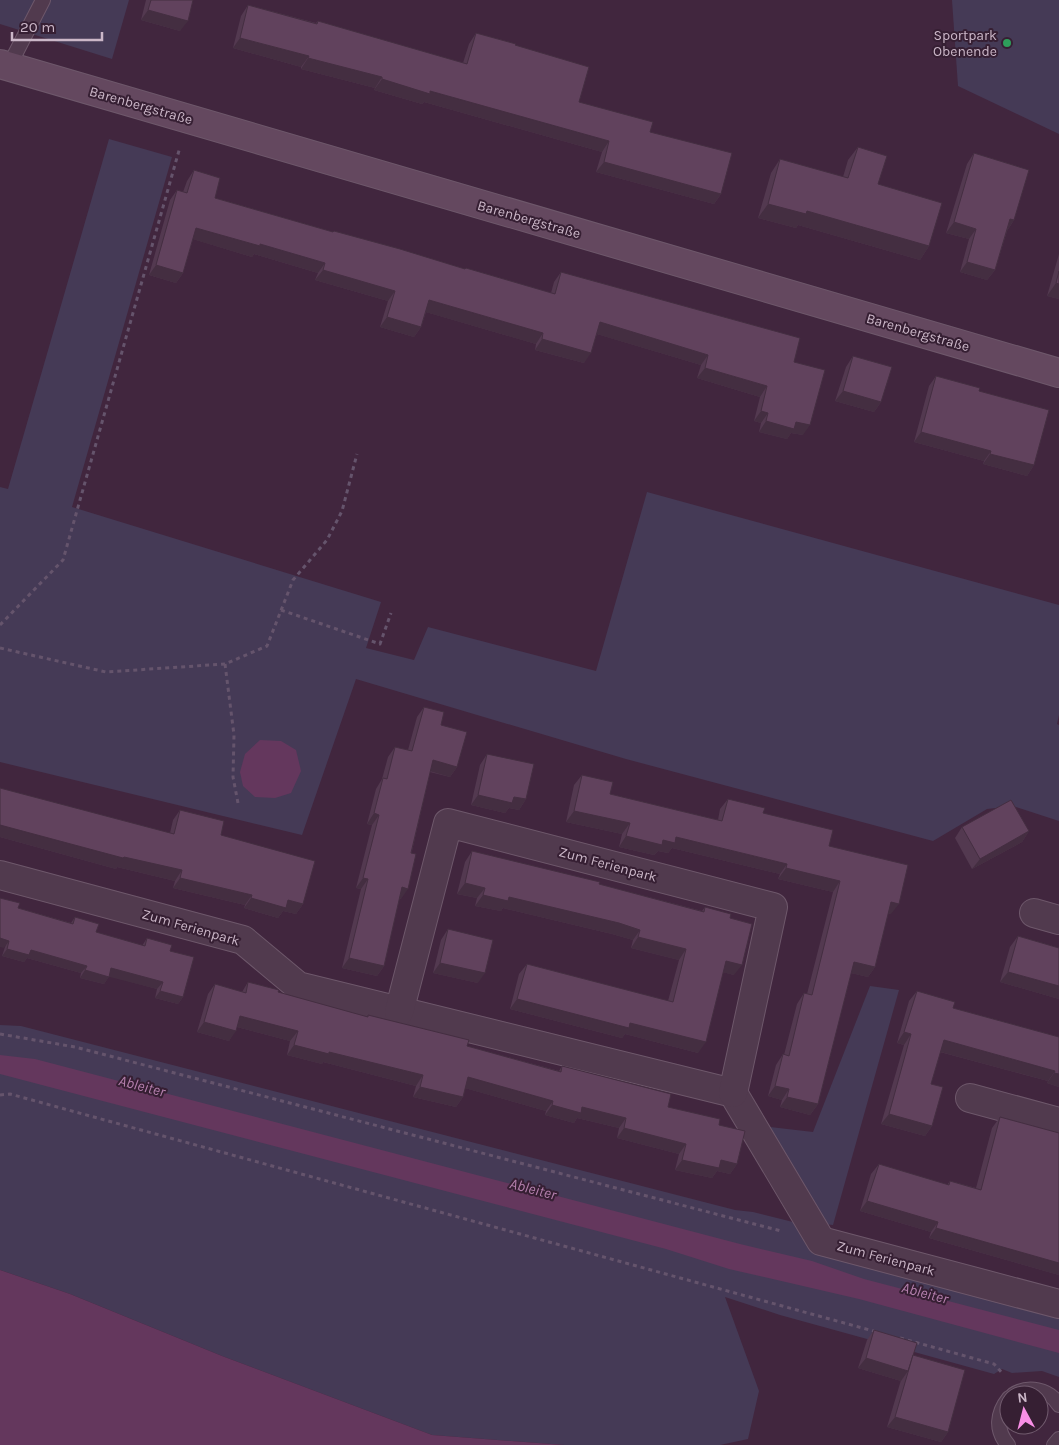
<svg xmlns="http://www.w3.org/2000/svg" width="1059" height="1445" viewBox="0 0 1059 1445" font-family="Karla,sans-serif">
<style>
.green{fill:#453a56}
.water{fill:#64375d}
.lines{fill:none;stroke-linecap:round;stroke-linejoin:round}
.lane-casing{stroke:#6e586b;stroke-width:16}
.street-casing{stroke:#6e586b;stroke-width:30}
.secondary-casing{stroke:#6e586b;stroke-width:30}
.path{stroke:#65546c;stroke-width:3;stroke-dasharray:4 4;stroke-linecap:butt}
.lane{stroke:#513a4e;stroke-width:14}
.street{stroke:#513a4e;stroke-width:28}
.secondary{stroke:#64485f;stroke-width:28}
.wall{fill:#533950}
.shaded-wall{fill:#442e41}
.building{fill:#61425d;stroke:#442e41}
.leisure-dot{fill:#2e9e5b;stroke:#361f33;stroke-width:2}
.labels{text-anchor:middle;stroke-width:4;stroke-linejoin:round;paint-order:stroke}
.poi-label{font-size:14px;fill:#cbb7c8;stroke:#361f33;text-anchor:end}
.street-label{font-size:14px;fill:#cbb7c8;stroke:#361f33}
.water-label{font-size:15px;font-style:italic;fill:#b27eab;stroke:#361f33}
</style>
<rect width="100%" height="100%" fill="#41263e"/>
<g class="green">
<polygon points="0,0 129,0 112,59 0,24"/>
<polygon points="952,0 1059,0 1059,134 958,86"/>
<polygon points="109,139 172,157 72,507 381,602 366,648 414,660 428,627 596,671 647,492 1059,605 1059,715 1057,724 1059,725 1059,821 1013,806 987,809 933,841 626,759 356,679 302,835 0,762 0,487 8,489"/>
<polygon points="870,986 899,990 833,1225 824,1224 770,1127 813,1132"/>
<polygon points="0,1025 21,1026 735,1210 753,1212 797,1223 1059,1310 1059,1377 1042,1371 1012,1373 1002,1369 994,1374 780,1315 725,1297 759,1391 748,1439 720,1445 564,1445 432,1435 222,1356 70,1294 0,1270"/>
</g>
<g class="water">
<polygon points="260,740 281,741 296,750 301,771 291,793 275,798 255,797 243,786 240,772 245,754"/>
<polygon points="0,1055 35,1059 740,1244 812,1261 864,1279 1059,1330 1059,1353 859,1299 729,1269 666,1249 0,1074"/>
<polygon points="0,1270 70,1294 222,1356 432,1435 564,1445 0,1445"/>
</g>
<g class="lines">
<defs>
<g id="lane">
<polyline points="9,66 43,0"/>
<path d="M 1013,1395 C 1028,1385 1049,1389 1059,1405"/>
<path d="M 1008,1445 C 995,1430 997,1413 1009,1398"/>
<polyline points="1054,1445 1059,1439"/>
</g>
<g id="street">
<polyline points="0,875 243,940 298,986 733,1093 821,1241 1059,1304"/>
<polyline points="1034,913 1059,920"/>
<polyline points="399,1012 448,823 773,907 733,1093"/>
<polyline points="970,1098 1059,1122"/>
</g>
<polyline id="secondary" points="0,64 1059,373"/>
</defs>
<use href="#lane" class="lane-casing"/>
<use href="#street" class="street-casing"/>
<use href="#secondary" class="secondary-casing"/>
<g class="path">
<polyline points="281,610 380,644 391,613"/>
<polyline points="0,625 63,560 180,147"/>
<polyline points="0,648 106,672 225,664 267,646 293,580 327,540 342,511 357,454"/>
<polyline points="225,664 234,735 233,777 238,803"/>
<polyline points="0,1034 75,1047 781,1231"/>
<polyline points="0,1095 10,1094 877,1332"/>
<polyline points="900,1338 994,1364 1003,1374"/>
</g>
<use href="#lane" class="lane"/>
<use href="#street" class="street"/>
<use href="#secondary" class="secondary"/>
</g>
<g class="wall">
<polygon points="146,0 193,0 180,31 141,20"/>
<polygon points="248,5 316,23 318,21 463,63 469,44 476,33 515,45 579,102 650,132 721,194 714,204 596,172 602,152 424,102 422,104 374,90 375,88 301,69 301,67 233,48 241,16"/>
<polygon points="858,147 878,184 929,246 920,260 798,225 796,228 758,218 771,173 780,159 843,177 848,160"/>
<polygon points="974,153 1014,220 1007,231 995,270 987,280 960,272 969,239 946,233 967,164"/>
<polygon points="194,170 215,198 333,232 551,293 554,282 561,272 794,362 803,435 791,433 787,439 759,432 761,423 754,421 760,397 697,378 701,365 597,334 584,363 535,350 536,344 426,312 421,327 414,337 380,327 388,301 315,280 318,273 254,254 252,257 193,239 183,273 176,283 149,275 170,200 177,190 183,192 187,181"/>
<polygon points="1059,254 1059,299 1047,296"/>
<polygon points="853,356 881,402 874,412 835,401 846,367"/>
<polygon points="936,376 979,391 1034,465 1027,476 983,464 984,461 914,442 929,386"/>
<polygon points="424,707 441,725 457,767 450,777 430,772 401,899 399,899 384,966 377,976 342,968 361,889 356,888 372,825 367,824 376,789 382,779 388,757 395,747 408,750 417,717"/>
<polygon points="487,754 526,799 519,810 509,808 505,813 471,805 480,765"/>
<polygon points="582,775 610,794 718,820 720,809 728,799 763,813 829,846 891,914 888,913 875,967 868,977 851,973 818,1104 810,1115 780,1107 782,1100 768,1096 776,1065 783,1054 784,1055 797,1004 804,993 807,994 833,892 778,879 780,874 672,848 668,853 658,851 654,855 619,847 622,834 566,822 574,785"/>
<polygon points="180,810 221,835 303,904 296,914 283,911 278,918 244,908 245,905 173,888 175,881 117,867 116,869 0,837 170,833 173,820"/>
<polygon points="962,827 1029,831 1022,842 972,869 955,838"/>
<polygon points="472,851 702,911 705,907 730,918 734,975 723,972 698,1053 625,1034 622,1038 510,1009 519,974 527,964 668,1001 679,960 631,948 633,940 612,934 503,908 501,911 475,906 477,898 457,894 465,862"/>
<polygon points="18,908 71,923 75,917 96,932 142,946 147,938 170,951 183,997 178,1004 155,998 157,989 109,976 104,984 80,978 81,973 27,958 24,962 2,956"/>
<polygon points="448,929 478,983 433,973 441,940"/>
<polygon points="1018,936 1059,948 1059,999 1000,982 1010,947"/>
<polygon points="248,982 278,992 367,1017 368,1015 467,1046 559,1071 562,1066 668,1107 719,1125 737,1164 730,1174 717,1171 712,1178 675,1170 679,1154 617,1138 619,1128 577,1118 574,1123 545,1115 546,1111 465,1088 463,1097 456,1107 413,1097 416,1086 323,1062 322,1064 287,1055 290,1041 237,1027 229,1041 197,1032 208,994 215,984 242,992"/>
<polygon points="917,991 953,1008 1059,1037 1059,1087 1047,1083 1048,1081 940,1052 931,1084 932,1126 925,1136 881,1124 904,1045 897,1043 909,1001"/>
<polygon points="1000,1117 1059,1133 1059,1275 929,1238 931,1232 860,1211 871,1174 879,1164 947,1185 950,1181 976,1188 992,1128"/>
<polygon points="874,1330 913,1356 948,1432 941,1442 887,1427 901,1380 901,1381 858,1368 867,1340"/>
</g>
<g class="shaded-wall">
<polygon points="148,10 188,21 180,31 141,20"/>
<polygon points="240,38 309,56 301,67 233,48"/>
<polygon points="308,58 382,77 375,88 301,69"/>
<polygon points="382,79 430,91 609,141 602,152 424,102 422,104 374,90"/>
<polygon points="604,162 721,194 714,204 596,172"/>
<polygon points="768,204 807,211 929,246 920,260 798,225 796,228 758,218"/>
<polygon points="1010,219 1014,220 1007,231"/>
<polygon points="954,222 976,229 969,239 946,233"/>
<polygon points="196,228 260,244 325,263 318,273 254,254 252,257 189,238"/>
<polygon points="967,262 995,270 987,280 960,272"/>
<polygon points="156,265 183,273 176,283 149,275"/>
<polygon points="323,270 395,291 388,301 315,280"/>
<polygon points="1056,283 1059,284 1059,299 1047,296"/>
<polygon points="429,300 543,333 536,344 422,311"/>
<polygon points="387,317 421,327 414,337 380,327"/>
<polygon points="600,322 708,355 701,365 593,333"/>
<polygon points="542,339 591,353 584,363 535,350"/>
<polygon points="705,368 767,386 760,397 697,378"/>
<polygon points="843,391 881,402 874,412 835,401"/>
<polygon points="761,411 768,413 761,423 754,421"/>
<polygon points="766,421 796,422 810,425 803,435 791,433 787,439 759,432"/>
<polygon points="921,432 991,451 984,461 914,442"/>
<polygon points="990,454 1034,465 1027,476 983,464"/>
<polygon points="433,760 457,767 450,777 426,770"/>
<polygon points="478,795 514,797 526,799 519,810 509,808 505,813 471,805"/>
<polygon points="574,811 630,823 622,834 566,822"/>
<polygon points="374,813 379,815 372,825 367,824"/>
<polygon points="0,825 182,870 175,881 117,867 116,869 0,837"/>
<polygon points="1029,831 1022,842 972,869 980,859"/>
<polygon points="626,836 663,840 676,837 787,864 780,874 672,848 668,853 658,851 654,855 619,847"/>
<polygon points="786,868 840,881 833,892 778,879"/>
<polygon points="180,878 252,895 245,905 173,888"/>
<polygon points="363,878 368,879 361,889 356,888"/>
<polygon points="465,883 485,888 477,898 457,894"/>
<polygon points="402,887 408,889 401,899 395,897"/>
<polygon points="483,895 509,897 619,923 640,930 633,940 612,934 503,908 501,911 475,906"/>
<polygon points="251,898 288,900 303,904 296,914 283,911 278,918 244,908"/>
<polygon points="891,902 899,904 891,914 884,912"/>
<polygon points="638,937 686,949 679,960 631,948"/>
<polygon points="0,938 9,941 4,948 0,947"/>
<polygon points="7,949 31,950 87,966 81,973 27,958 24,962 2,956"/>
<polygon points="349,958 384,966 377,976 342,968"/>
<polygon points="726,961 742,965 734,975 718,971"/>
<polygon points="854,962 875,967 868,977 846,972"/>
<polygon points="440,963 485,973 478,983 433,973"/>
<polygon points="111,968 163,982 157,989 106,976"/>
<polygon points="85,970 109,977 104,984 80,978"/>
<polygon points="1008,972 1059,986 1059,999 1000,982"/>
<polygon points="160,991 183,997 178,1004 155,998"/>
<polygon points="517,999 630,1023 706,1042 698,1053 625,1034 622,1038 510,1009"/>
<polygon points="240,1016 298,1031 290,1041 233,1026"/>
<polygon points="204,1022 236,1031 229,1041 197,1032"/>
<polygon points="904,1032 911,1034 904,1045 897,1043"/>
<polygon points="944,1040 1055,1071 1048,1081 937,1051"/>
<polygon points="294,1045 329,1052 423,1075 416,1086 323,1062 322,1064 287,1055"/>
<polygon points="1054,1073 1059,1074 1059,1087 1047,1083"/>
<polygon points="468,1077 553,1101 546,1111 461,1087"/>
<polygon points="775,1086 789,1089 782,1100 768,1096"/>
<polygon points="420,1087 463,1097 456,1107 413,1097"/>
<polygon points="787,1097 818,1104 810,1115 780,1107"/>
<polygon points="552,1105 582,1107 626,1118 619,1128 577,1118 574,1123 545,1115"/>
<polygon points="889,1114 932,1126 925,1136 881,1124"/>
<polygon points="624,1128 686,1144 679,1154 617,1138"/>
<polygon points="682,1160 721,1160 737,1164 730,1174 717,1171 712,1178 675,1170"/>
<polygon points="867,1201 938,1222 931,1232 860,1211"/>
<polygon points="936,1228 1059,1263 1059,1275 929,1238"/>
<polygon points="866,1358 908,1371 901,1381 858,1368"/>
<polygon points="895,1417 948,1432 941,1442 887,1427"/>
</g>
<g class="building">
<polygon points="151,0 193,0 188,21 148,10"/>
<polygon points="248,5 317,24 318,21 467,64 476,33 516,44 515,45 589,67 579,102 653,122 650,132 732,153 721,194 604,162 609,141 430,91 430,94 382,79 382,77 308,58 309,56 240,38"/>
<polygon points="858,147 887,156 878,184 942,203 929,246 807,211 806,214 768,204 780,159 848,178"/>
<polygon points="974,153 1029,170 1014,220 1010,219 995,270 967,262 976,229 954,222"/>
<polygon points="194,170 220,178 215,198 333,232 334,231 400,249 465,269 466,268 555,294 561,272 800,338 794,362 825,370 810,425 796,422 794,429 766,421 768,413 761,411 767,386 705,368 708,355 600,322 591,353 542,339 543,333 429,300 421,327 387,317 395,291 323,270 325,263 260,244 260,246 196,228 183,273 156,265 177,190 187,193"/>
<polygon points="1059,271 1059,284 1056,283"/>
<polygon points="853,356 892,367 881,402 843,391"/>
<polygon points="936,376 980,388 979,391 1049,410 1034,465 990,454 991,451 921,432"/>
<polygon points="424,707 444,712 441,725 467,732 457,767 433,760 411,853 416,854 408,889 402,887 384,966 349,958 368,879 363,878 379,815 374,813 383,778 387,779 395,747 412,751"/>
<polygon points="487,754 534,764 526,799 514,797 512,803 478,795"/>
<polygon points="582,775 613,782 610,794 722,821 728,799 765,808 763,813 833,830 829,846 908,865 899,904 891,902 875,967 854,962 818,1104 787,1097 789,1089 775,1086 783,1054 789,1056 804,993 812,995 840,881 786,868 787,864 676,837 675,843 663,840 662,845 626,836 630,823 574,811"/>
<polygon points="0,788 174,834 180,810 224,821 221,835 315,861 303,904 288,900 286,908 251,898 252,895 180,878 182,870 124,857 123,858 0,825"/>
<polygon points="1011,800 1029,831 980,859 962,827"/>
<polygon points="472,851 600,882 599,884 704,912 705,907 731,914 730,918 752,924 742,965 726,961 706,1042 630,1023 629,1028 517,999 527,964 673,1002 686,949 638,937 640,930 619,923 509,897 508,901 483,895 485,888 465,883"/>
<polygon points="0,898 20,903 18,908 73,924 75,917 99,924 96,932 145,946 147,938 172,945 170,951 194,957 183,997 160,991 163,982 111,968 109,977 85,970 87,966 31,950 29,955 7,949 9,941 0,938"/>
<polygon points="448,929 493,940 485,973 440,963"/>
<polygon points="1018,936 1059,948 1059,986 1008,972"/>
<polygon points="248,982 279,990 278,992 368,1017 368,1015 469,1040 467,1046 561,1072 562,1066 671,1094 668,1107 720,1119 719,1125 745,1131 737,1164 721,1160 719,1168 682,1160 686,1144 624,1128 626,1118 582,1107 581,1113 552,1105 553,1101 468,1077 463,1097 420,1087 423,1075 329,1052 329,1054 294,1045 298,1031 240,1016 236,1031 204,1022 215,984 246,993"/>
<polygon points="917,991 955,1002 953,1008 1059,1037 1059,1074 1054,1073 1055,1071 944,1040 931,1084 943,1087 932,1126 889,1114 911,1034 904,1032"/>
<polygon points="1000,1117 1059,1133 1059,1263 936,1228 938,1222 867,1201 879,1164 949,1185 950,1181 981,1190"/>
<polygon points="874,1330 917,1343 908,1371 866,1358"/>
<polygon points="913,1355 965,1370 948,1432 895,1417"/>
</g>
<circle class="leisure-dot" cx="1007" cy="43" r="5"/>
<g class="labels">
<g class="poi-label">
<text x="997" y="40">Sportpark<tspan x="997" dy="16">Obenende</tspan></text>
</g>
<g class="street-label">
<text transform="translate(141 105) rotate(16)" y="5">Barenbergstraße</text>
<text transform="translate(529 219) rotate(16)" y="5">Barenbergstraße</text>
<text transform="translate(918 332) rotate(16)" y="5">Barenbergstraße</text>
<text transform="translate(608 864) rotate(15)" y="5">Zum Ferienpark</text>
<text transform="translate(191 927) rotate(16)" y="5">Zum Ferienpark</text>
<text transform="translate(886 1258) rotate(15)" y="5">Zum Ferienpark</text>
</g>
<g class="water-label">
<text transform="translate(142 1086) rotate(15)" y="5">Ableiter</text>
<text transform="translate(533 1189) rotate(15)" y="5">Ableiter</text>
<text transform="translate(925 1293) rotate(15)" y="5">Ableiter</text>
</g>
</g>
<g transform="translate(1024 1410) rotate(353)"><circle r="24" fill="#361f33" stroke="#725c6f"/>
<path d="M0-4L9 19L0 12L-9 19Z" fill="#f88fe6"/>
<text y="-8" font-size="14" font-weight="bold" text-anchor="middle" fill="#cbb7c8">N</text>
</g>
<path d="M12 32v8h90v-8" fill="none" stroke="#cbb7c8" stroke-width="2.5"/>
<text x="20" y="32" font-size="15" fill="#cbb7c8" stroke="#361f33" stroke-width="4" paint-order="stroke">20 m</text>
</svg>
